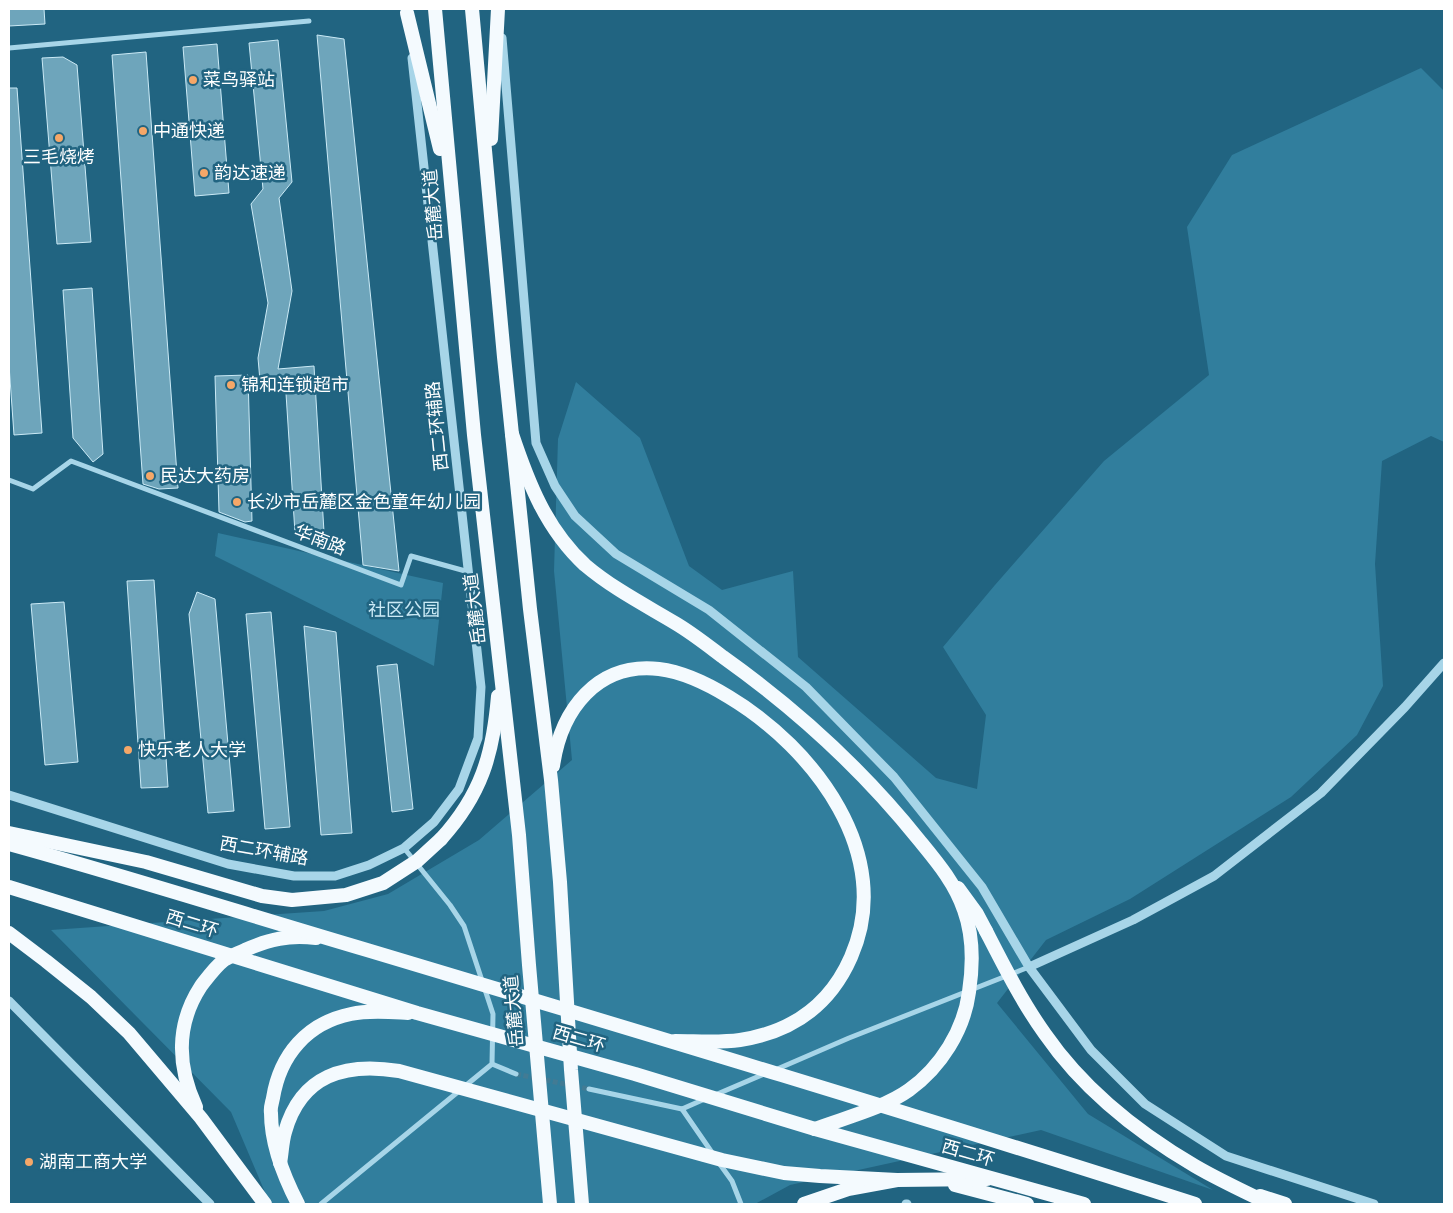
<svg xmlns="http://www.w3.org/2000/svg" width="1453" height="1213" viewBox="0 0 1453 1213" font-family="'Noto Sans','Noto Sans SC',sans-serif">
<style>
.green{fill:#317e9d}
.building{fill:#6ea5bb;stroke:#cbeaf6}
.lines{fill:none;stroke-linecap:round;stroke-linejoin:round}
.minor-tunnel{stroke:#427b94;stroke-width:5;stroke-dasharray:5 2.5;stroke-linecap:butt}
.minor{stroke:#a7d5e8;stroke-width:5}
.tertiary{stroke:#a7d5e8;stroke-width:9}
.trunk{stroke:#f4fafe;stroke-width:14}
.trunk-bridge{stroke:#f4fafe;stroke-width:14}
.poi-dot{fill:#f5a768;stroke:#216481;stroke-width:2}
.labels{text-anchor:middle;stroke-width:5;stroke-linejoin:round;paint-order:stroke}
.poi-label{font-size:18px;fill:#fff;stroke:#216481;text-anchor:start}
.street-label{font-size:18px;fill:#fff;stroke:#216481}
.park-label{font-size:18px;fill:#cbeaf6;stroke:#216481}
</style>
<rect width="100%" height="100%" fill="#216481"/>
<g class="green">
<polygon points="1421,68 1444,91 1444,442 1431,436 1382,461 1375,564 1383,686 1357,735 1291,797 1130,899 1046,940 997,1003 1088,1114 1213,1190 1041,1130 790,1185 755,1204 270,1204 231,1112 51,930 324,911 388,894 479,840 572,760 554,571 558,439 576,382 640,438 689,566 722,590 793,571 798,657 936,778 977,789 986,715 943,647 995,585 1104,461 1209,375 1187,227 1232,155"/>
<polygon points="218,533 443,583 434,666 215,556"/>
</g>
<g class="building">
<polygon points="9,9 44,9 45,24 9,26"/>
<polygon points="317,35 344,39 399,571 363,565"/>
<polygon points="278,40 292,182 279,198 292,291 278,369 314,366 324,532 295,533 285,378 260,381 258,358 268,303 251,204 263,189 249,43"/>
<polygon points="217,44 229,193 195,196 183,47"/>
<polygon points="146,52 178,488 159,489 143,484 112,55"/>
<polygon points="63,57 77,65 91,242 57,244 42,58"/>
<polygon points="9,88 17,88 42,433 14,435 9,365"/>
<polygon points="92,288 103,454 93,462 73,438 63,290"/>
<polygon points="248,375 252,521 245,522 219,512 215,376"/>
<polygon points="154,580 168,787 141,788 127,581"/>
<polygon points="197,592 215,599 234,811 208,813 189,614"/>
<polygon points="64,602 78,762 45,765 31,604"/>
<polygon points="271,612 290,827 265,829 246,614"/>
<polygon points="304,626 336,632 352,833 321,835"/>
<polygon points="397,664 413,809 392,812 377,666"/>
</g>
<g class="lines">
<polyline class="minor-tunnel" points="516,1074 589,1089"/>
<g class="minor">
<polyline points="9,48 309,21"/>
<polyline points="9,480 33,489 71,461 401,585 411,556 469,572"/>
<polyline points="492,1064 516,1074"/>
<polyline points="775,1070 849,1038 1029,967"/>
<polyline points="589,1089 682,1109 707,1098"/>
<polyline points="715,1095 764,1074"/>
<polyline points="682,1109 713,1154"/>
<polyline points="719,1163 732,1181 741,1204"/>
<polyline points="321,1204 492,1064 493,1014 464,926 450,905 404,848"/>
</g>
<g class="tertiary">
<polyline points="502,38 536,443 555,486 575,516 616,554 709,610 806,687 894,777 982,887 1029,967 1091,1050 1145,1104 1226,1156 1374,1204"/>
<polyline points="9,795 228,864 294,876 335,876 369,865 404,848 434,822 459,789 478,738 481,687 412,58"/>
<polyline points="1029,967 1133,920 1214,876 1321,793 1405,707 1444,663"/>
<polyline points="9,1001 210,1204"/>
<polyline points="906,1204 907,1204"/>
</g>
<g class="trunk">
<polyline points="435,9 474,435 519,835 529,965 550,1204"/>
<polyline points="472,9 504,357 530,609 551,780 560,882 571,1070 582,1204"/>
<polyline points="407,13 440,149"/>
<polyline points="491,139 498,9"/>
<path d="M 553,766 C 561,710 597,662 659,669 C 683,672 708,684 729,697 C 814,748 896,855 851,957 C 830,1005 792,1032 740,1040 C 719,1043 696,1041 675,1041"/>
<path d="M 441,839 C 481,795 493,755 498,696"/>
<polyline points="958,888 977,914 986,931"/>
<polyline points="9,933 46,961 91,997 129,1033 201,1118 265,1204"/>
<path d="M 196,1107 C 177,1066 176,1024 201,986 C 208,977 215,967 224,960 C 230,956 239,953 245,950 C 270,939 288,935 316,938"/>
<polyline points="955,1185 1027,1204"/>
<polyline points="1260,1196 1285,1204"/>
<path d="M 298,1204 C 284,1177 271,1145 271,1113 C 270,1108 272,1103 273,1098 C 280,1055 307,1023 351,1014 C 369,1010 390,1012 408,1013"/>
<polyline points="804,1204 848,1189 897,1180 987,1179"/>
</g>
<g class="trunk-bridge">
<path d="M 512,434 C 528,482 546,529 585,565 C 612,588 645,605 675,623 C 692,633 707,645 723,657 C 796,709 863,770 919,840 C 937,862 955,883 964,910 C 973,935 973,966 969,992 C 964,1030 941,1067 909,1090 C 884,1108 844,1118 815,1129"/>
<polyline points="9,833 146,862 262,896 292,900 346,895 383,883 417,861 441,839"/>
<path d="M 9,844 C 129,877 248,915 367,950 C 644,1033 920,1116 1195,1204"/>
<polyline points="9,887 417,1013 635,1074 815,1129 1084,1204"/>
<path d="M 986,931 C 1004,966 1022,1002 1045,1034 C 1083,1089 1137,1132 1195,1166 C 1219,1180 1245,1192 1270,1204"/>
<path d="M 280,1163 C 282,1153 282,1142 285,1132 C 301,1075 345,1062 399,1071 L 722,1160 L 784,1173 L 820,1176 L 897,1180"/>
</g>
</g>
<g class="poi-dot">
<circle cx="193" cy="80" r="5"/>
<circle cx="143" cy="131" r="5"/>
<circle cx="59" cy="138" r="5"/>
<circle cx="204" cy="173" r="5"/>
<circle cx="231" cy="385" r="5"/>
<circle cx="150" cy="476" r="5"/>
<circle cx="237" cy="502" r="5"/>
<circle cx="128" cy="750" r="5"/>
<circle cx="29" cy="1162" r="5"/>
</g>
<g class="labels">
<g class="poi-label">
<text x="203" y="86">菜鸟驿站</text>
<text x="153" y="137">中通快递</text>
<text x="59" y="163" text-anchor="middle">三毛烧烤</text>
<text x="214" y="179">韵达速递</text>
<text x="241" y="391">锦和连锁超市</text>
<text x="160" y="482">民达大药房</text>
<text x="247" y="508">长沙市岳麓区金色童年幼儿园</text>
<text x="138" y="756">快乐老人大学</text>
<text x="39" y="1168">湖南工商大学</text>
</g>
<g class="street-label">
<text transform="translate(433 205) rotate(-95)" y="6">岳麓大道</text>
<text transform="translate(437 426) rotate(-96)" y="6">西二环辅路</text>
<text transform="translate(320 540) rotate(21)" y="6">华南路</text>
<text transform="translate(475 609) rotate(-97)" y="6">岳麓大道</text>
<text transform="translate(264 851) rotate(10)" y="6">西二环辅路</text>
<text transform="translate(192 924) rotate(17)" y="6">西二环</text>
<text transform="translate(514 1011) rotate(-95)" y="6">岳麓大道</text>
<text transform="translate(579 1039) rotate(16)" y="6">西二环</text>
<text transform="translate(968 1153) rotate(16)" y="6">西二环</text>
</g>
<g class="park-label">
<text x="404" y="616">社区公园</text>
</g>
</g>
<rect width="1453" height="1213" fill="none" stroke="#ffffff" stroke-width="20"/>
</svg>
